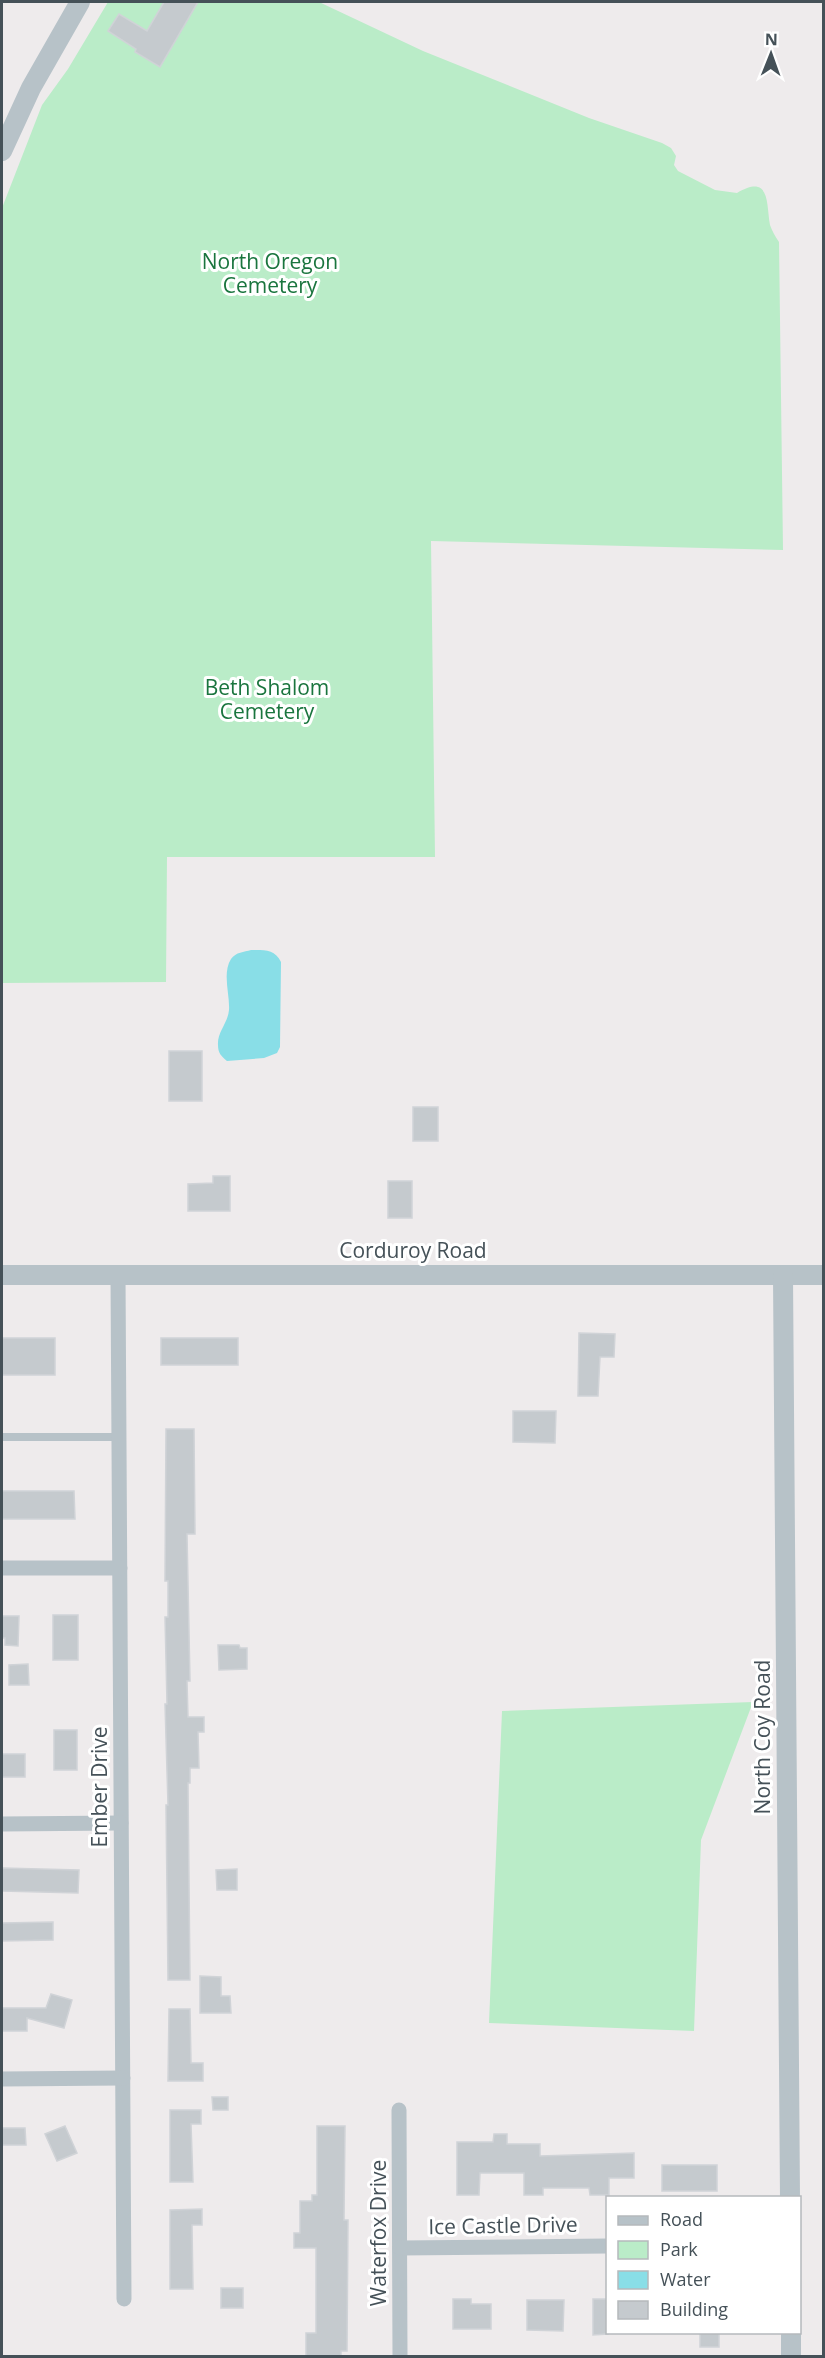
<svg xmlns="http://www.w3.org/2000/svg" width="825" height="2358" viewBox="0 0 825 2358" font-family="'Open Sans',sans-serif">
<style>
.green{fill:#baecc8}
.water{fill:#89dee7}
.building{fill:#c5cace;stroke:#d0d3d7;stroke-width:1.5}
.lines{fill:none;stroke-linecap:round;stroke-linejoin:round}
.service{stroke:#b7c2c8;stroke-width:8}
.minor{stroke:#b7c2c8;stroke-width:15}
.tertiary{stroke:#b7c2c8;stroke-width:20}
.labels{text-anchor:middle;stroke-width:6;stroke-linejoin:round;paint-order:stroke}
.park-label{font-size:21px;fill:#1a753e;stroke:#fff}
.street-label{font-size:21px;fill:#455158;stroke:#fff}
</style>
<rect width="100%" height="100%" fill="#eeebec"/>
<g class="green">
<path d="M 108,2 L 319,2 L 423,51 L 589,118 L 662,143 L 671,148 L 676,156 L 674,165 L 678,171 L 715,190 L 737,193 C 771,173 766,204 770,225 C 772,231 775,236 779,242 L 783,550 L 431,541 L 435,857 L 167,857 L 166,982 L 2,983 L 2,208 L 42,105 L 68,69 Z"/>
<polygon points="753,1702 701,1840 694,2031 489,2023 502,1711"/>
</g>
<path class="water" d="M 251,950 C 264,950 275,949 281,962 L 280,1047 L 277,1053 L 264,1058 L 227,1061 C 221,1056 218,1053 218,1045 C 217,1032 228,1023 229,1010 C 230,995 222,973 231,959 C 236,952 244,952 251,950 Z"/>
<g class="building">
<polygon points="164,2 198,2 160,67 135,52 136,49 108,31 119,14 147,31"/>
<rect x="169" y="1051" width="33" height="50"/>
<rect x="413" y="1107" width="25" height="34"/>
<polygon points="213,1176 230,1176 230,1211 188,1211 188,1184 213,1183"/>
<rect x="388" y="1181" width="24" height="37"/>
<polygon points="579,1333 615,1334 614,1357 600,1357 598,1396 578,1396"/>
<rect x="2" y="1338" width="53" height="37"/>
<rect x="161" y="1338" width="77" height="27"/>
<polygon points="513,1411 556,1411 555,1443 513,1442"/>
<polygon points="166,1429 194,1429 195,1534 187,1534 190,1681 187,1681 188,1717 204,1717 204,1732 198,1732 199,1768 190,1768 190,1783 188,1783 190,1980 168,1980 166,1805 168,1805 165,1704 167,1704 165,1617 168,1617 168,1581 165,1581"/>
<polygon points="2,1491 74,1491 75,1519 2,1519"/>
<rect x="53" y="1615" width="25" height="45"/>
<polygon points="2,1616 19,1616 18,1646 5,1645 5,1638 2,1638"/>
<polygon points="218,1645 239,1645 240,1648 247,1648 247,1669 219,1670"/>
<polygon points="28,1664 29,1685 9,1685 9,1665"/>
<rect x="54" y="1730" width="23" height="40"/>
<rect x="2" y="1754" width="23" height="23"/>
<polygon points="2,1868 79,1870 78,1893 2,1891"/>
<polygon points="237,1869 237,1890 217,1890 216,1870"/>
<polygon points="53,1922 53,1940 2,1941 2,1923"/>
<polygon points="200,1976 221,1977 221,1996 230,1996 231,2013 200,2013"/>
<polygon points="51,1994 72,2000 64,2028 27,2018 27,2031 2,2031 2,2008 46,2008"/>
<polygon points="169,2009 190,2009 191,2063 203,2063 203,2081 168,2081"/>
<polygon points="212,2097 228,2097 228,2110 213,2110"/>
<polygon points="170,2110 201,2110 201,2124 191,2124 193,2182 170,2182"/>
<polygon points="65,2126 77,2153 57,2161 45,2134"/>
<polygon points="317,2126 345,2126 344,2220 348,2220 347,2351 341,2351 341,2356 306,2356 306,2333 316,2333 316,2248 294,2248 294,2233 300,2233 300,2201 312,2201 312,2195 317,2195"/>
<polygon points="2,2128 25,2128 26,2145 2,2145"/>
<polygon points="494,2134 507,2134 507,2144 540,2144 540,2156 634,2153 634,2178 609,2178 609,2195 590,2195 589,2188 543,2188 543,2195 524,2195 524,2173 480,2173 479,2195 457,2195 457,2142 493,2142"/>
<rect x="662" y="2165" width="55" height="26"/>
<polygon points="202,2209 202,2225 192,2225 193,2289 170,2289 170,2210"/>
<rect x="221" y="2288" width="22" height="20"/>
<polygon points="453,2299 471,2299 471,2304 491,2304 491,2329 453,2329"/>
<polygon points="593,2299 608,2299 608,2334 593,2335"/>
<polygon points="527,2300 564,2300 563,2331 527,2330"/>
<rect x="700" y="2332" width="19" height="15"/>
</g>
<g class="lines">
<polyline class="service" points="2,1437 119,1437"/>
<g class="minor">
<polyline points="118,1275 124,2299"/>
<polyline points="2,1568 120,1568"/>
<polyline points="2,1824 121,1823"/>
<polyline points="2,2079 123,2078"/>
<polyline points="399,2110 400,2356"/>
<polyline points="400,2248 608,2246"/>
</g>
<g class="tertiary">
<polyline points="2,151 31,88 80,2"/>
<polyline points="2,1275 824,1275"/>
<polyline points="783,1276 790,2198"/>
<polyline points="791,2332 791,2356"/>
</g>
</g>
<g class="labels">
<g class="park-label">
<text x="270" y="269">North Oregon<tspan x="270" dy="24">Cemetery</tspan></text>
<text x="267" y="695">Beth Shalom<tspan x="267" dy="24">Cemetery</tspan></text>
</g>
<g class="street-label">
<text x="413" y="1258">Corduroy Road</text>
<text transform="translate(763 1737) rotate(-90)" y="7">North Coy Road</text>
<text transform="translate(100 1787) rotate(-90)" y="7">Ember Drive</text>
<text transform="translate(503 2226) rotate(-1)" y="7">Ice Castle Drive</text>
<text transform="translate(379 2233) rotate(-90)" y="7">Waterfox Drive</text>
</g>
</g>
<rect width="825" height="2358" fill="none" stroke="#455158" stroke-width="6"/>
<rect x="606" y="2196" width="195" height="138" fill="#ffffff" stroke="#b5b9bc" stroke-width="1.5"/>
<rect x="618" y="2216" width="30" height="9" fill="#b7c2c8" stroke="#b5b9bc" stroke-width="1.5"/>
<text x="660" y="2226" font-size="18" fill="#455158">Road</text>
<rect x="618" y="2241" width="30" height="18" fill="#baecc8" stroke="#b5b9bc" stroke-width="1.5"/>
<text x="660" y="2256" font-size="18" fill="#455158">Park</text>
<rect x="618" y="2271" width="30" height="18" fill="#89dee7" stroke="#b5b9bc" stroke-width="1.5"/>
<text x="660" y="2286" font-size="18" fill="#455158">Water</text>
<rect x="618" y="2301" width="30" height="18" fill="#c5cace" stroke="#b5b9bc" stroke-width="1.5"/>
<text x="660" y="2316" font-size="18" fill="#455158">Building</text>
<g transform="translate(771 54) rotate(1)" stroke="#ffffff" stroke-width="4.5" paint-order="stroke">
<path d="M0-4.5L10 22L0 15L-10 22Z" fill="#455158"/>
<text y="-9" font-size="16" font-weight="bold" text-anchor="middle" fill="#455158">N</text>
</g>
</svg>
